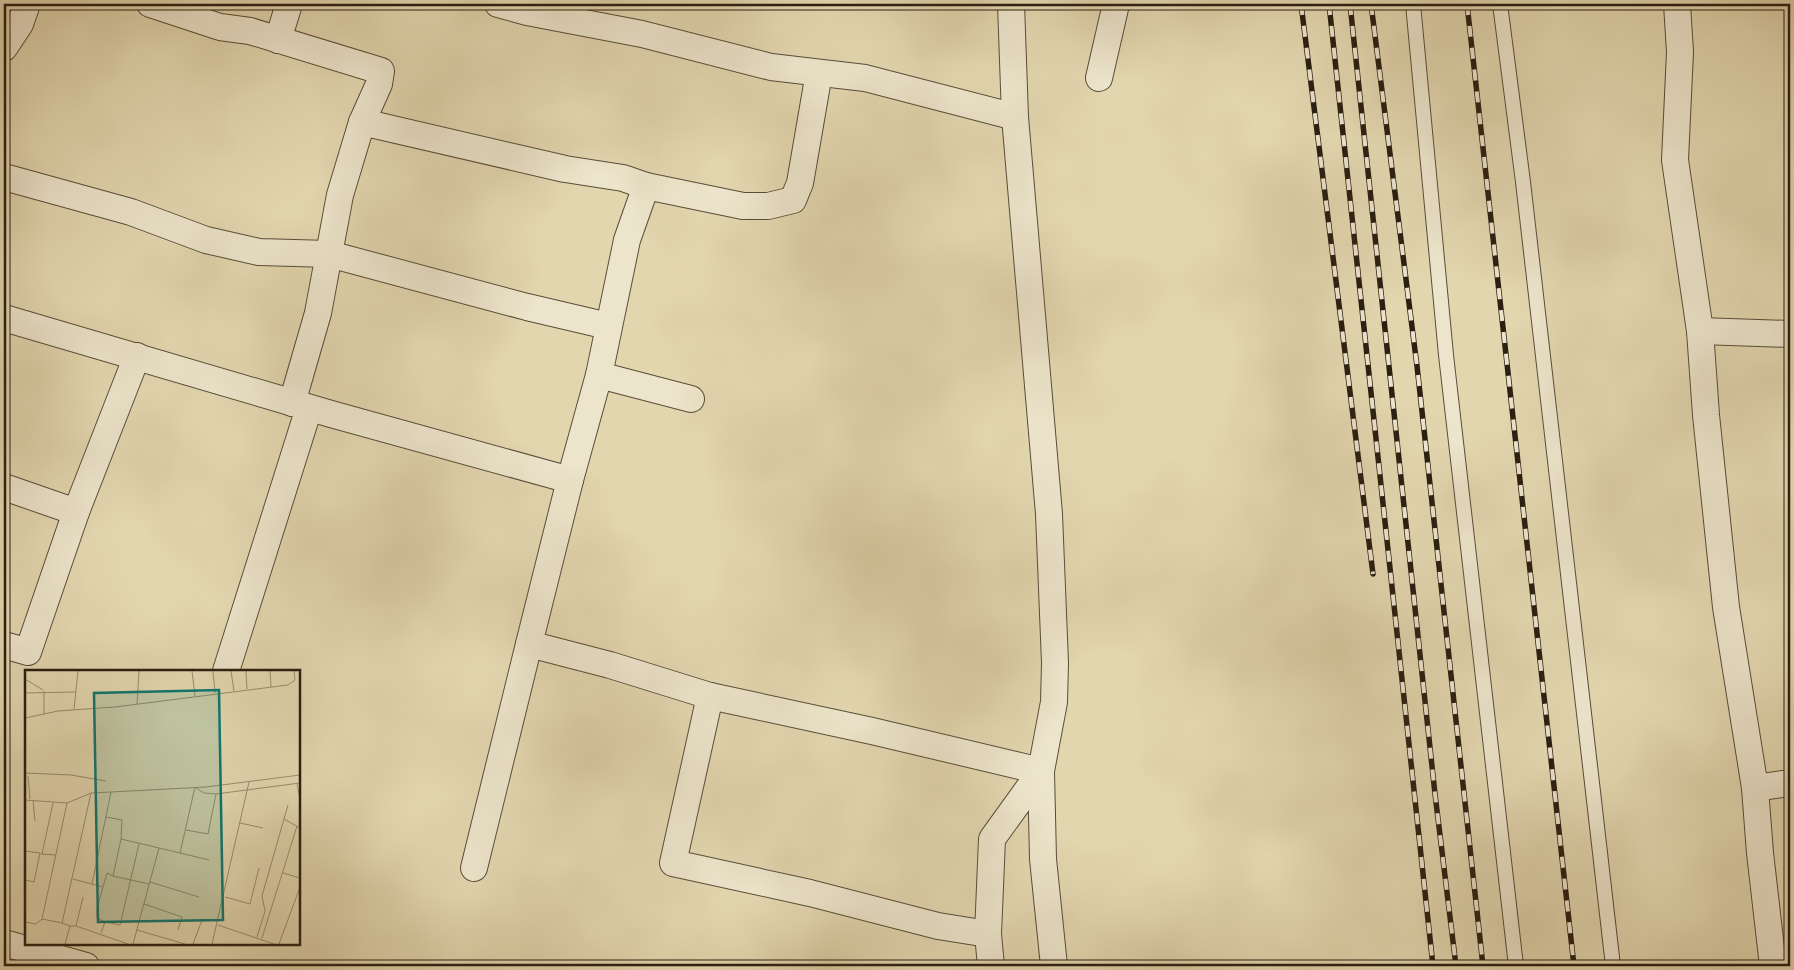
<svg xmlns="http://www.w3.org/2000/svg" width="1794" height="970" viewBox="0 0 1794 970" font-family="Cardo,serif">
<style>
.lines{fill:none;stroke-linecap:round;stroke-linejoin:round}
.lane-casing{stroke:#584d38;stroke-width:16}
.street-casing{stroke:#584d38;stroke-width:28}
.lane{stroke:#ece4cb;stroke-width:14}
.street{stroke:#ece4cb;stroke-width:26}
.rail-casing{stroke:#2a1f11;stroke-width:5.5}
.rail{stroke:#ece4cb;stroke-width:4;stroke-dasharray:11;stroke-linecap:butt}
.inset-road{fill:none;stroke:#988d70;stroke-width:1}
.view{fill:#0f766e;fill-opacity:0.15;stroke:#0f766e;stroke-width:2.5}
.inset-edge{fill:none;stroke:#2a1f11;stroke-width:2.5}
</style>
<rect width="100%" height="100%" fill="#e2d6af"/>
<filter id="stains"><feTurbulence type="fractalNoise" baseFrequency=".004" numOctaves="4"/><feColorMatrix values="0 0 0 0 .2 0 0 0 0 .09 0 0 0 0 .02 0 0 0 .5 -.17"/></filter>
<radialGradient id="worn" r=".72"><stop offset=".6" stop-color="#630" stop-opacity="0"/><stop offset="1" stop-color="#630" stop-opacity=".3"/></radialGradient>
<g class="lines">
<defs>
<g id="lane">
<polyline points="1413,4 1446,355 1516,966"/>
<polyline points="1500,4 1523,182 1613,966"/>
</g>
<g id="street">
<polyline points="150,4 220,27 250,31 381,71 379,84 362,122 565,169 623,178 646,186 627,240 599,375 570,480"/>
<polyline points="498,4 527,12 642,34 771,67 865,78 1015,117 1011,4"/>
<polyline points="1677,4 1680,52 1675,160 1700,331 1706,415 1726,607 1755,788 1760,853 1773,966"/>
<polyline points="278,40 289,4"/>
<polyline points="4,48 20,24 27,4"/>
<polyline points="1099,78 1116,4"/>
<polyline points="1015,117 1049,514 1055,663 1054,702 1041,771 1043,859 1054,966"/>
<polyline points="4,177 131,212 206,240 259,252 329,254 527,307 608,326"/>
<polyline points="646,186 743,206 768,206 793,200 800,183 819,73"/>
<polyline points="4,318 331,414 570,480 529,644 610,665 710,696 872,731 1041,771"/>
<polyline points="1700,331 1790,334"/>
<polyline points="599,375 691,399"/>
<polyline points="292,403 318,313 340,195 362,122"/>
<polyline points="4,487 76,512"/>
<polyline points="4,645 28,652 76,512 137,356"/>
<polyline points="226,671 309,408"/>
<polyline points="710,696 673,863 810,893 938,926 988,934"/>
<polyline points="1755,788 1790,783"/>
<polyline points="474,868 529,644"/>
<polyline points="4,943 86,966"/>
<polyline points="991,966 988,934 992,839 1041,771"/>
</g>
</defs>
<use href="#lane" class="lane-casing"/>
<use href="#street" class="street-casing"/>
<use href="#lane" class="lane"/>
<use href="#street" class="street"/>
<defs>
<g id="rail">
<polyline points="1301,4 1373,574"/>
<polyline points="1329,4 1433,966"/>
<polyline points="1350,4 1435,794 1456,966"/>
<polyline points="1371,4 1417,366 1483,966"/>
<polyline points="1467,4 1574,966"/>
</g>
</defs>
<use href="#rail" class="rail-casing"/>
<use href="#rail" class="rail"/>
</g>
<g transform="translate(25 670)">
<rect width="275" height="275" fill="#e2d6af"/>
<path class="inset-road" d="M 167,1 L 170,26M 188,1 L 190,23M 206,1 L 209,21M 221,1 L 222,19M 245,1 L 246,17M 0,9 L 18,20M 0,23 L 50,22M 112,34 L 114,1M 49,39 L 53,1M 19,44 L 19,21M 0,48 L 33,41 L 90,37 L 263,15 L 270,10 L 269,1M 0,103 L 46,105 L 81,111M 3,106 L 5,129M 272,114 L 275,129M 171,118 L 179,123 L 191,124 L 275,113M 86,122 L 181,117 L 275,105M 0,130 L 42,133 L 66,123 L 86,122 L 67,214M 8,130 L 10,151M 81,147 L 97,150 L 96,169M 259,149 L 275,158M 215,153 L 238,158M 161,160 L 183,164 L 191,124M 0,181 L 15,183 L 9,212 L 0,210M 155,183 L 184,190M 16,184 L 31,185M 17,184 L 28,133M 258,203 L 275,208M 88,206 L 124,214M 48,209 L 78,217M 125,212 L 174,227M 200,227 L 225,234 L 234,198M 119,234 L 157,247 L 153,260M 17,249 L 37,253M 0,252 L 11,254 L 17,249 L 42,133M 80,252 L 95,255 L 114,174M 193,255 L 249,274M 45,256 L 37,253 L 66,123M 51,256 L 103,274M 112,260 L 160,274M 76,263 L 80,252 L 72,248 L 72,238 L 82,203 L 88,206 L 96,169 L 134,178M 232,267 L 240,241 L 237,226 L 263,135M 237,268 L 272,156M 40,274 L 45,256 L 51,256 L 58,227M 108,274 L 134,178 L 155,183 L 170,117M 168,274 L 177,250M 187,274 L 224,112M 254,274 L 275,217"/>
<path class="view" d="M 194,20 L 198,250 L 73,252 L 69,23 Z"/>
<rect width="275" height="275" class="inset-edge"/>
</g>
<rect width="1794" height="970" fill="none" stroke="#e2d6af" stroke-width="20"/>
<rect x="5" y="5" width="1784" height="960" fill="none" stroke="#2a1f11" stroke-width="2.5"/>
<rect x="10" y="10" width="1774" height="950" fill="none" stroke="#2a1f11"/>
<rect width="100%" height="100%" filter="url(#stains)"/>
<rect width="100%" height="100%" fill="url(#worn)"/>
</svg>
